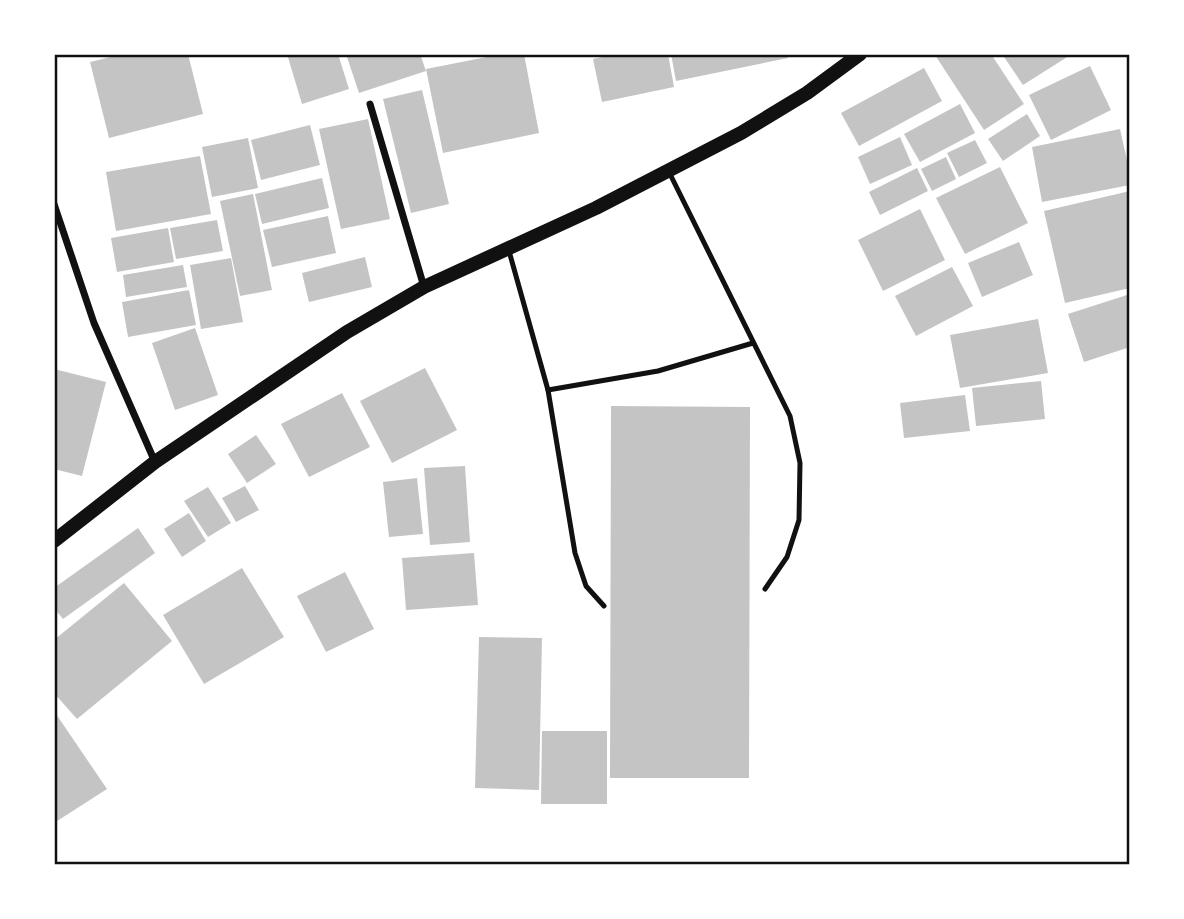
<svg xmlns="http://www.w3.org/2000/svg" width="1184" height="919" viewBox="0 0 1184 919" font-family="'Archivo Narrow',sans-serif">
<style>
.building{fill:#c4c4c4}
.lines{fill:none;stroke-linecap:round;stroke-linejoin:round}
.service{stroke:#111;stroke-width:5}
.minor{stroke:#111;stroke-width:7}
.secondary{stroke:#111;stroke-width:14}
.neatline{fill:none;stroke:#111;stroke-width:2.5}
</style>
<rect width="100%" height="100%" fill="#fff"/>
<g class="building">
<polygon points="123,54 188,54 203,114 109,138 90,62"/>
<polygon points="287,54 338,54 349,89 302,104"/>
<polygon points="346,54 420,54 426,71 359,93"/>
<polygon points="502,54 524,54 539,133 443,153 426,69"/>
<polygon points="616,54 668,54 674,87 602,102 593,59"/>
<polygon points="671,54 787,54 788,58 676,81"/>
<polygon points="936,54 991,54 1024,104 984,130 935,55"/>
<polygon points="1002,54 1072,54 1023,85"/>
<polygon points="1090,66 1111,110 1051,140 1029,95"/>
<polygon points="924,68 942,101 859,146 841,113"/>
<polygon points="422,90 449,204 411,213 383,99"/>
<polygon points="960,104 975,133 920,162 904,134"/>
<polygon points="1027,114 1040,136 1003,161 988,139"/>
<polygon points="368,119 390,219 341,229 319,129"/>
<polygon points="310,125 320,165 261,180 251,140"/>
<polygon points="1120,129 1130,174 1130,185 1042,202 1032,147"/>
<polygon points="900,137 912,165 870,184 858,157"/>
<polygon points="248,138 258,188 212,197 202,147"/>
<polygon points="975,140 987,163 959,177 947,153"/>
<polygon points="200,156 211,214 116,231 106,172"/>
<polygon points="946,157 956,179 932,191 921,169"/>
<polygon points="1000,167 1028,223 965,254 936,198"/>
<polygon points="917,168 928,191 880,215 869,192"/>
<polygon points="322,178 329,208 262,224 255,194"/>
<polygon points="1130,191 1130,288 1065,303 1044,211"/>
<polygon points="253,194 272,290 240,296 220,201"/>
<polygon points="920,209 945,260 883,291 858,240"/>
<polygon points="328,216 336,253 272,267 263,230"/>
<polygon points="217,220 223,251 176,259 170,228"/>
<polygon points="168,228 174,262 117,272 111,238"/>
<polygon points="1019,242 1033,275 982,297 968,263"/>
<polygon points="365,257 372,287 309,302 302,273"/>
<polygon points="231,258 243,322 201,329 190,265"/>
<polygon points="183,265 187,287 126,297 123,275"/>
<polygon points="952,267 973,306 916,336 895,296"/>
<polygon points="189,290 196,325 128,337 122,302"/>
<polygon points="1130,294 1130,347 1084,362 1068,314"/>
<polygon points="1038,319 1048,373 960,388 950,335"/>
<polygon points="195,328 218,395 175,410 152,343"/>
<polygon points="425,368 457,430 392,463 360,401"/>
<polygon points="54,369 106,382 82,476 54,469"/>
<polygon points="1041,381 1045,419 976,426 972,388"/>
<polygon points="342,393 370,447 309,477 281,424"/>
<polygon points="965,395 970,431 904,438 900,403"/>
<polygon points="611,406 750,407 749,778 610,778"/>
<polygon points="256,435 276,464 247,483 228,454"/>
<polygon points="465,466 470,542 430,545 424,468"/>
<polygon points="417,478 423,534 389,537 383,482"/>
<polygon points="245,486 259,510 236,522 222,498"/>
<polygon points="208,487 231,523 208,537 184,501"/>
<polygon points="189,513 206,541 182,557 164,529"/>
<polygon points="138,528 155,553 63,619 54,608 54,588"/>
<polygon points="474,553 478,605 406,610 402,558"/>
<polygon points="242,568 284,637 204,684 163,615"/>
<polygon points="345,572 374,629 326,652 297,596"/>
<polygon points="124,583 172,641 77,719 54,693 54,640"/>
<polygon points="479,637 542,638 539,790 475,788"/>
<polygon points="54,711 107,789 54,823"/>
<polygon points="542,731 607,731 607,804 541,804"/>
</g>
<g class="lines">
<g class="service">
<polyline points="669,172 790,416 800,463 799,520 787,557 765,589"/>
<polyline points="509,251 548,390 575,553 586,586 604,606"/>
<polyline points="548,390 658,371 753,343"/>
</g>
<g class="minor">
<polyline points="370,104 424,287"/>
<polyline points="54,204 94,323 155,462"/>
</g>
<polyline class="secondary" points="54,541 155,462 347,332 424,287 596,208 741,133 807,93 860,54"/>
</g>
<rect width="1184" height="919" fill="none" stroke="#ffffff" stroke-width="112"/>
<rect x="56" y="56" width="1072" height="807" class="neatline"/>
</svg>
